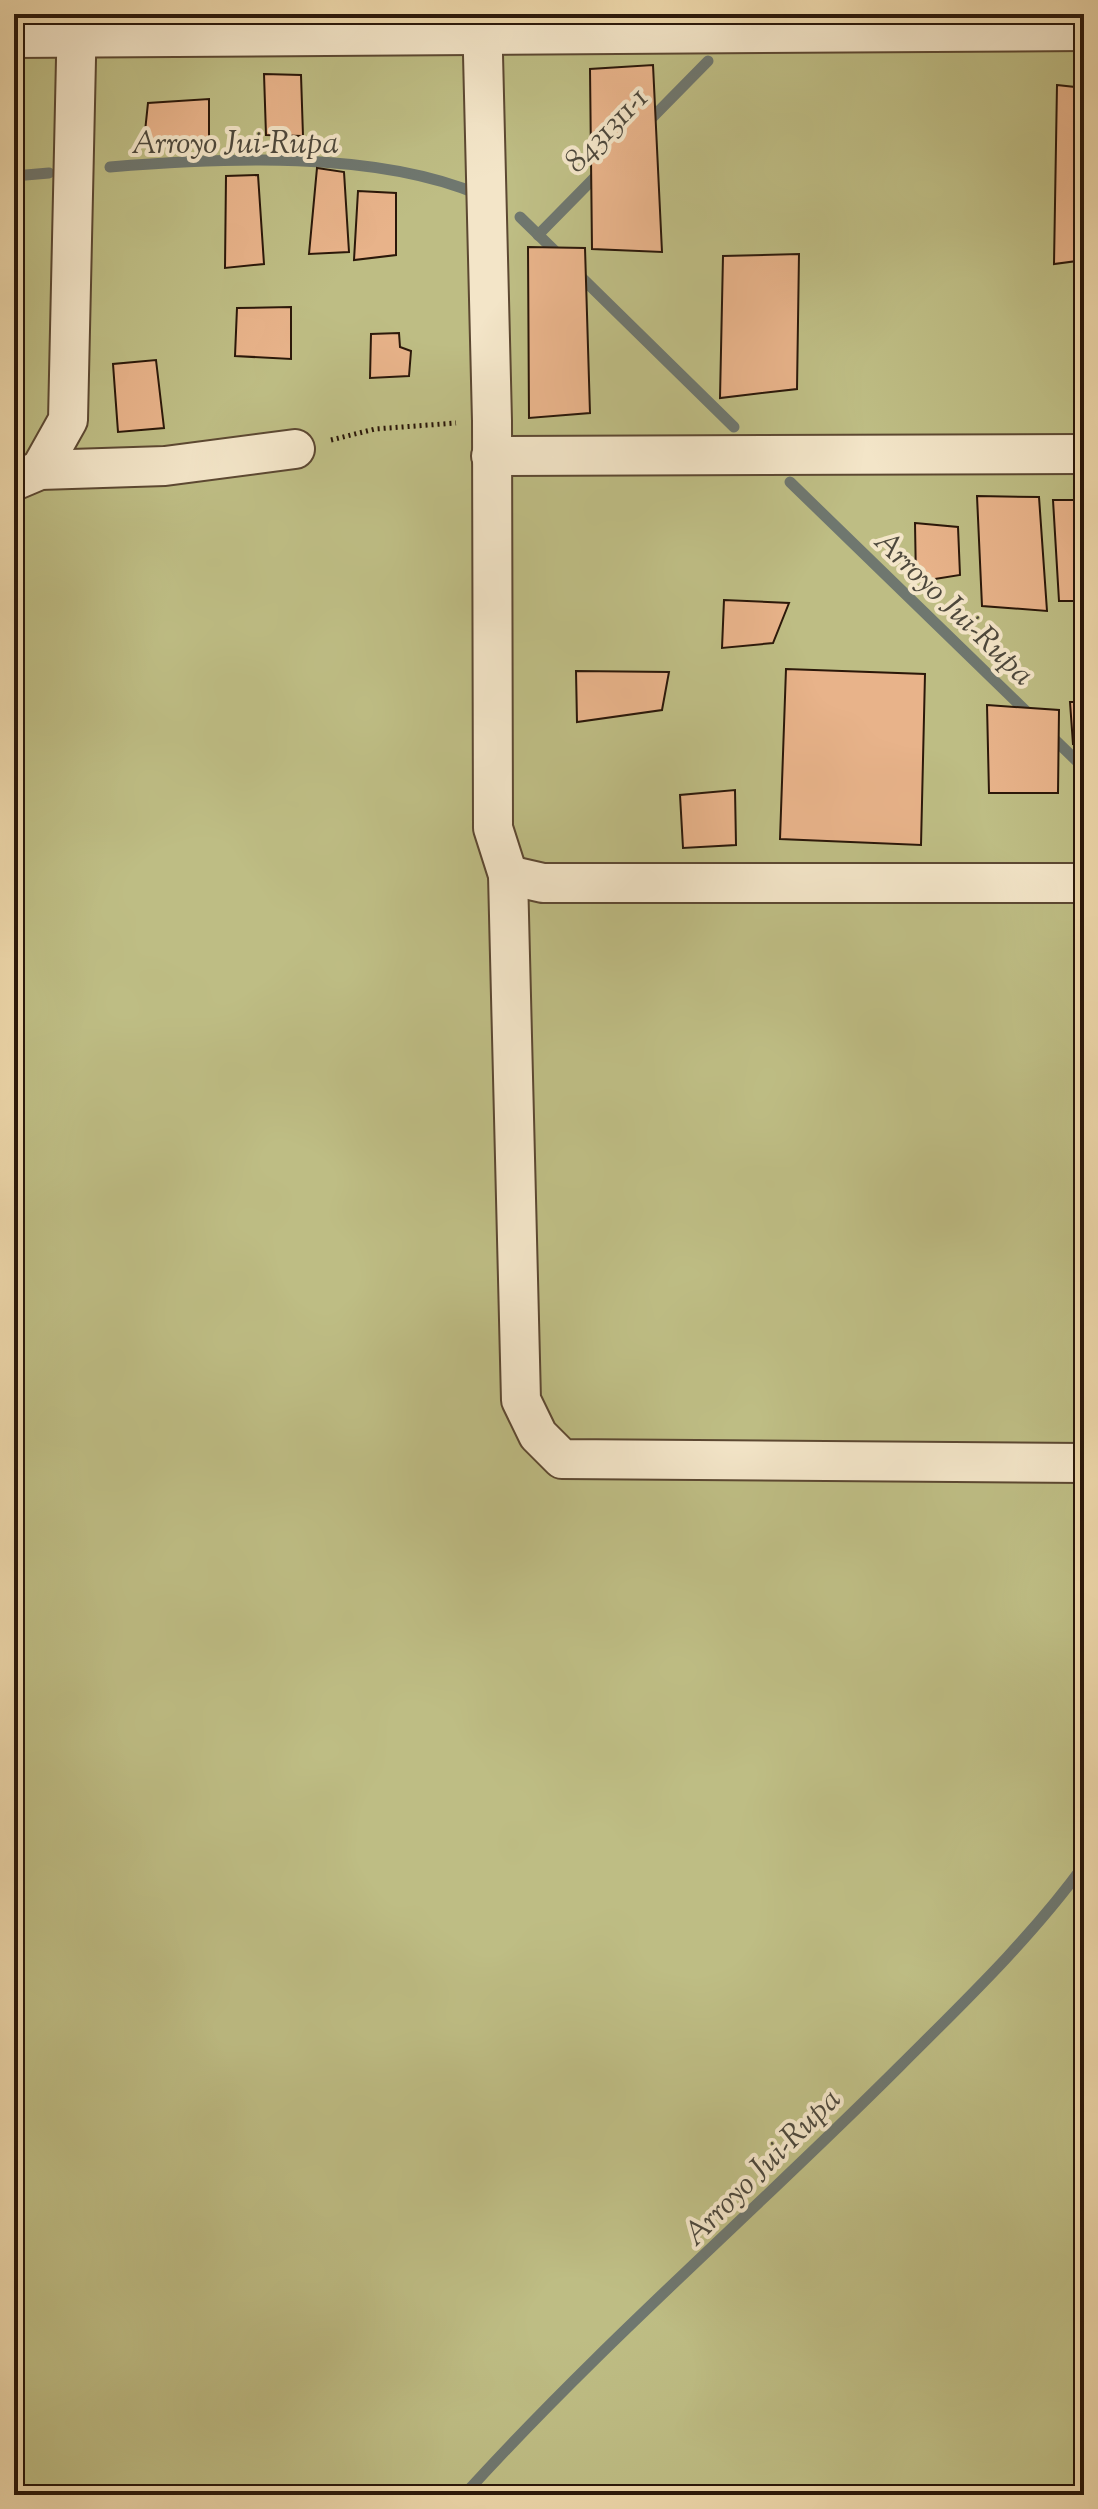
<svg xmlns="http://www.w3.org/2000/svg" width="1098" height="2509" viewBox="0 0 1098 2509" font-family="'Sorts Mill Goudy',serif">
<style>
.green{fill:#bebd84;stroke:#746a47;stroke-width:2}
.lines{fill:none;stroke-linecap:round;stroke-linejoin:round}
.stream{stroke:#6f776f;stroke-width:11}
.building{fill:#e8b38a;stroke:#2b180a;stroke-width:2}
.minor-casing{stroke:#5c4832;stroke-width:42}
.path{stroke:#2b180a;stroke-width:5;stroke-dasharray:2 4;stroke-linecap:butt}
.minor{stroke:#f3e5c8;stroke-width:38}
.labels{text-anchor:middle;stroke-width:8;stroke-linejoin:round;paint-order:stroke}
.water-label{font-size:32px;font-style:italic;fill:#4d483c;stroke:#f3e5c8}
</style>
<rect width="100%" height="100%" fill="#edd7aa"/>
<filter id="stains"><feTurbulence type="fractalNoise" baseFrequency=".0025" numOctaves="4"/><feColorMatrix values="0 0 0 0 .2 0 0 0 0 .09 0 0 0 0 .02 0 0 0 .5 -.17"/></filter>
<radialGradient id="worn" r=".72"><stop offset=".6" stop-color="#630" stop-opacity="0"/><stop offset="1" stop-color="#630" stop-opacity=".3"/></radialGradient>
<rect class="green" x="14" y="14" width="1070" height="2481"/>
<g class="lines">
<g class="stream">
<polyline points="647,123 708,61"/>
<path d="M 110,167 C 222,158 375,150 480,195"/>
<polyline points="14,176 49,173"/>
<polyline points="520,217 560,256"/>
<polyline points="538,235 602,170"/>
<polyline points="578,274 734,427"/>
<polyline points="790,482 1032,717"/>
<polyline points="1050,735 1084,768"/>
<path d="M 464,2495 C 601,2344 756,2210 900,2066 C 964,2002 1031,1938 1084,1865"/>
</g>
</g>
<g class="building">
<polygon points="653,65 662,252 592,249 590,69"/>
<polygon points="264,74 301,75 303,136 266,135"/>
<polygon points="1057,85 1084,88 1084,260 1054,264"/>
<polygon points="209,99 209,142 144,141 148,103"/>
<polygon points="317,168 344,172 349,252 309,254"/>
<polygon points="258,175 264,264 225,268 226,176"/>
<polygon points="358,191 396,193 396,255 354,260"/>
<polygon points="528,247 585,248 590,413 529,418"/>
<polygon points="799,254 797,389 720,398 723,256"/>
<polygon points="14,269 24,269 20,425 14,426"/>
<polygon points="291,307 291,359 235,356 237,308"/>
<polygon points="399,333 400,347 411,351 409,376 370,378 371,334"/>
<polygon points="156,360 164,428 118,432 113,364"/>
<polygon points="977,496 1039,497 1047,611 982,606"/>
<polygon points="1053,500 1084,500 1084,601 1059,601"/>
<polygon points="915,523 958,527 960,575 916,582"/>
<polygon points="724,600 789,603 773,643 722,648"/>
<polygon points="786,669 925,674 921,845 780,839"/>
<polygon points="576,671 669,672 662,710 577,722"/>
<polygon points="1070,702 1084,702 1084,745 1073,744"/>
<polygon points="987,705 1059,710 1058,793 989,793"/>
<polygon points="735,790 736,845 683,848 680,795"/>
</g>
<g class="lines">
<defs>
<g id="minor">
<polyline points="482,14 492,421 493,828 508,875 521,1400 538,1435 562,1459 1084,1463"/>
<polyline points="14,38 1084,31"/>
<polyline points="491,456 1084,454"/>
<polyline points="40,470 68,420 77,14"/>
<polyline points="14,481 40,470 165,466 295,449"/>
<polyline points="508,875 543,883 1084,883"/>
</g>
</defs>
<use href="#minor" class="minor-casing"/>
<polyline class="path" points="331,440 375,429 456,423"/>
<use href="#minor" class="minor"/>
</g>
<g class="labels">
<g class="water-label">
<text transform="translate(605 129) rotate(-46)" y="11">8431311-1</text>
<text x="235" y="153">Arroyo Jui-Rupa</text>
<text transform="translate(955 607) rotate(44)" y="11">Arroyo Jui-Rupa</text>
<text transform="translate(761 2166) rotate(-45)" y="11">Arroyo Jui-Rupa</text>
</g>
</g>
<rect width="1098" height="2509" fill="none" stroke="#edd7aa" stroke-width="48"/>
<rect x="16" y="16" width="1066" height="2477" fill="none" stroke="#2b180a" stroke-width="4"/>
<rect x="24" y="24" width="1050" height="2461" fill="none" stroke="#2b180a" stroke-width="2"/>
<rect width="100%" height="100%" filter="url(#stains)"/>
<rect width="100%" height="100%" fill="url(#worn)"/>
</svg>
